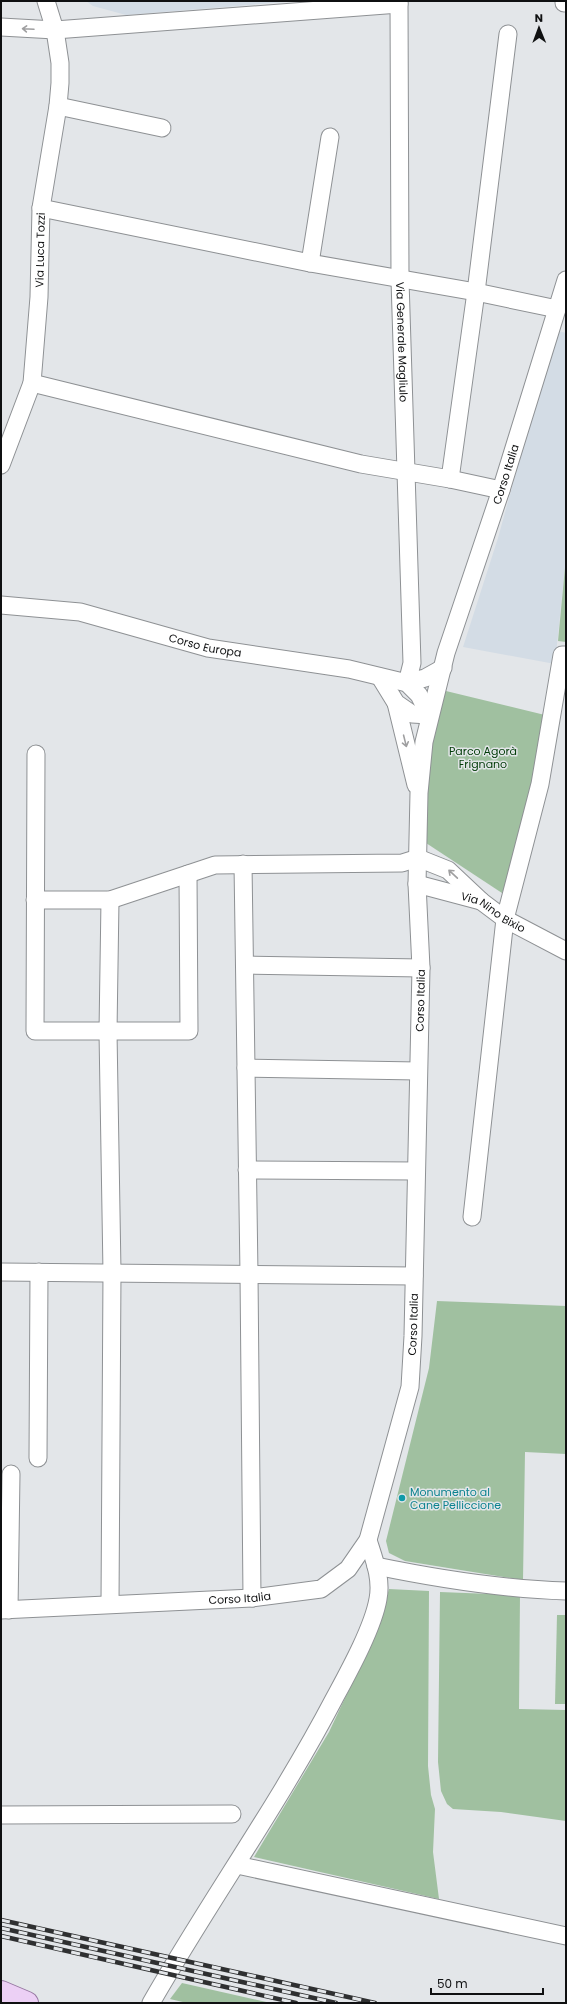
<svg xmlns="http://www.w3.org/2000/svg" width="567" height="2004" viewBox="0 0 567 2004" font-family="Poppins,sans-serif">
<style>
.built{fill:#d3dce5}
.green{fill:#a0c0a0}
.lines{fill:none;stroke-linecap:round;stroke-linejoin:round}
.minor-casing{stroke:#8e9194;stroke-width:19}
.major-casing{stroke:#9678a1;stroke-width:24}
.minor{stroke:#fff;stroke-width:17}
.major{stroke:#ecd0f5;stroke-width:22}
.rail-casing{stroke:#2f3031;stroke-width:4.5}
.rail{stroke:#e3e6e9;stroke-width:3;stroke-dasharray:9;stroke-linecap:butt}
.oneway{stroke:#9f9fa0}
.culture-dot{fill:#0f9aa8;stroke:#e3e6e9;stroke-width:1.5}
.labels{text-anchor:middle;stroke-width:3;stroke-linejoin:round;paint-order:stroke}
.street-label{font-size:11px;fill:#0f1011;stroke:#e3e6e9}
.park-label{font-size:11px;fill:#003b07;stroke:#e3e6e9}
.culture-label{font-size:11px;fill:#0d838f;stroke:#e3e6e9;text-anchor:start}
</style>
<rect width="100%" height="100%" fill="#e3e6e9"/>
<g class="built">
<polygon points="86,1 298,1 126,15 93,6"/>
<polygon points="555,330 566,333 566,557 555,664 463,647 498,538"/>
</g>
<g class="green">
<polygon points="566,557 566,642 558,641"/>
<polygon points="446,691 549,716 510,873 502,893 423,841 435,694"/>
<polygon points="437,1301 566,1306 566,1454 525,1452 523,1580 405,1561 389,1553 386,1541 429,1368"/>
<polygon points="389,1589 429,1591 428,1766 431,1795 435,1809 433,1852 439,1899 254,1857 329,1732 378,1628"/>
<polygon points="440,1592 520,1595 519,1709 566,1710 566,1821 501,1812 453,1809 447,1804 441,1791 438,1762"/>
<polygon points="557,1615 566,1615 566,1704 555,1704"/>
<polygon points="182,1983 271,2003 187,2003 170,1999"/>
</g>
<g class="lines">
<defs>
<g id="minor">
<path id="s1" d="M 399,1 L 400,280 L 412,663 L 407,683 L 425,678 L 443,668"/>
<polyline points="564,3 566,1"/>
<polyline points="1,27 55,30 399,4"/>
<polyline points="58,106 162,128"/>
<polyline points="41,208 310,263 476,292 557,309"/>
<polyline points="310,263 330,137"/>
<polyline points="32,383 361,464 450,479 501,490"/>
<path id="s2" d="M 1,465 L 32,383 L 39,297 L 41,208 L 58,106 L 60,83 L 60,63 L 55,30 L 46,1"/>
<polyline points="450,479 476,292 508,34"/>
<path id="s3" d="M 1,605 L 80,612 L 208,648 L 349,669 L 407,683 L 419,695 L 429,715"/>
<polyline points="380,677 396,703 412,714 429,715"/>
<polyline points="396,703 416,785"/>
<polyline points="36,754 35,1031 189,1031 188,874"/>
<polyline points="243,864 249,1274 252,1598"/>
<path id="s4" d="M 417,884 L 481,901 L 505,919 L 566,951"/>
<polyline points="35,900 110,900 215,865 402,863 418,858 448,870 481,901"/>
<polyline points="110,900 108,1032 112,1272 110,1604"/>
<polyline points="245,965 421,968"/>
<polyline points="246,1068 418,1071"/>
<polyline points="247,1170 416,1171"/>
<polyline points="472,1217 505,919 540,784 562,655 566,655"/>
<polyline points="1,1272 414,1276"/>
<polyline points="38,1458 39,1272"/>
<path d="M 376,1566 C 439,1579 502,1589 566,1591"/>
<path id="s5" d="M 1,1610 L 252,1598 L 321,1589 L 348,1569 L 368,1540 L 410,1387 L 413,1336 L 421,968 L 417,884 L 419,793 L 424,742 L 446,653 L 501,490 L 566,280"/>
<polyline points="9,1610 11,1474"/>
<polyline points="1,1815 232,1814"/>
<polyline points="237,1865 566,1936"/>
<path d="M 151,2003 C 210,1900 279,1804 334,1699 C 348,1673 373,1628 378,1599 C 382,1579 374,1559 368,1540"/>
</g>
<polyline id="major" points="1,1992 27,2003"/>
</defs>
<use href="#minor" class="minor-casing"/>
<use href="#major" class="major-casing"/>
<use href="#minor" class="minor"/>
<use href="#major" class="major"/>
<defs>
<g id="rail">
<polyline points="1,1920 375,2003"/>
<polyline points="1,1928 336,2003"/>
<polyline points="1,1936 296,2003"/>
</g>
</defs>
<use href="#rail" class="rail-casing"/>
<use href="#rail" class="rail"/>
</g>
<defs><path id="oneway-shaft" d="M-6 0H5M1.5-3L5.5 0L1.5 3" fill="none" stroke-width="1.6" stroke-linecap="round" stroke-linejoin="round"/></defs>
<g class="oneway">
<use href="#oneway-shaft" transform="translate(28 29) rotate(-177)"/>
<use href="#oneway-shaft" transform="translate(405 741) rotate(76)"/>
<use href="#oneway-shaft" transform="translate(453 874) rotate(-137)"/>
</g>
<circle class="culture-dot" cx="402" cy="1498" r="4"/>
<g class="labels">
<g class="street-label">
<text dy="4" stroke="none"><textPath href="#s2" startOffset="221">Via Luca Tozzi</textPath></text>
<text dy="4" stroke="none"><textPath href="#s1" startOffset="341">Via Generale Magliulo</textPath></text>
<text dy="4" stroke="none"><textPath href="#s5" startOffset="1474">Corso Italia</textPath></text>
<text dy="4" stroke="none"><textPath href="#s3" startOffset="209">Corso Europa</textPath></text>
<text dy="4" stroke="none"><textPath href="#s4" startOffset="82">Via Nino Bixio</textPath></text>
<text dy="4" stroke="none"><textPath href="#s5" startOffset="935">Corso Italia</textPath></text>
<text dy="4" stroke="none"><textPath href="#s5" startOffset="611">Corso Italia</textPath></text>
<text dy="4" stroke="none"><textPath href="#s5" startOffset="239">Corso Italia</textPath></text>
</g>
<g class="park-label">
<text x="483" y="755">Parco Agorà<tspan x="483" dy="13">Frignano</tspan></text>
</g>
<g class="culture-label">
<text x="410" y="1496">Monumento al<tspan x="410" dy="13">Cane Pelliccione</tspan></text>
</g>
</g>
<rect width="567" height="2004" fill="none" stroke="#0f1011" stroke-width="4"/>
<g transform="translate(539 28) rotate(359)" stroke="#e3e6e9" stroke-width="3" paint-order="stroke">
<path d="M0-3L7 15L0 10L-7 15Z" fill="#0f1011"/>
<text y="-6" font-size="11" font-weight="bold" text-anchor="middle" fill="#0f1011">N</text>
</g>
<path d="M431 1988v6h112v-6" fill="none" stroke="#0f1011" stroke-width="2"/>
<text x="437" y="1988" font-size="12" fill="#0f1011" stroke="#e3e6e9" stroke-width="3" paint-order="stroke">50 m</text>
</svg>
